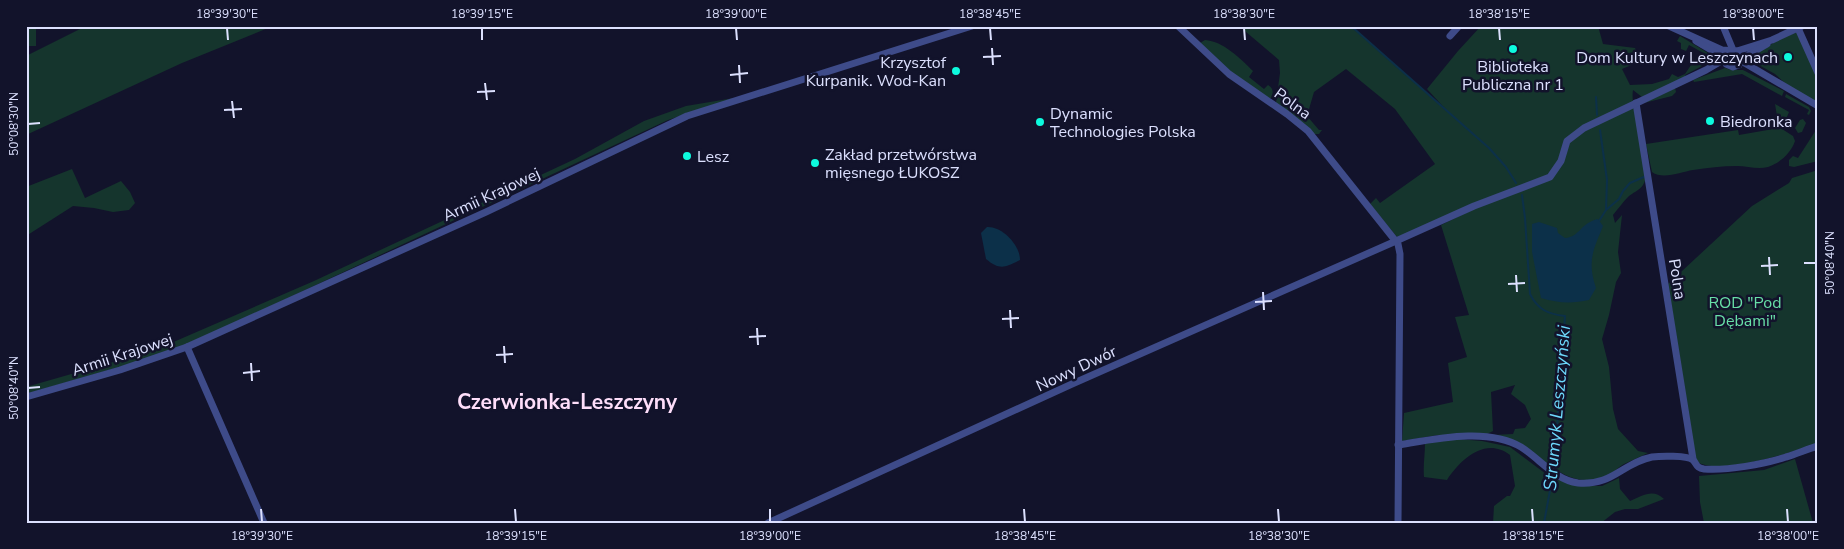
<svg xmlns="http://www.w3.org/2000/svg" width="1844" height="549" viewBox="0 0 1844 549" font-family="'Nunito Sans',sans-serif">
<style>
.green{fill:#15352d}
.water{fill:#0c3049}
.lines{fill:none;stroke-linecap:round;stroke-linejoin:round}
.stream{stroke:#0c3049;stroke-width:2}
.minor{stroke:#3e4b89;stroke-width:7}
.ticks{fill:none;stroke:#dce0fe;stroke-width:2}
.poi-dot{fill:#0dfade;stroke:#12132b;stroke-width:2}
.labels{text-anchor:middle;stroke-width:5;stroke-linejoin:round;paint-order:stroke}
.poi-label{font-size:16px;fill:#dce0fe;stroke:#12132b;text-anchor:start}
.street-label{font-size:16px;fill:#dce0fe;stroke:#12132b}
.park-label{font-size:16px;fill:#68dfa7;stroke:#12132b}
.water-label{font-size:18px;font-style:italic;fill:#6dd9fc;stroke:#12132b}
.district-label{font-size:21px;font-weight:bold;fill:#fedefa;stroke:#12132b}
.neatline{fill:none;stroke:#dce0fe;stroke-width:2}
.ticks-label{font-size:12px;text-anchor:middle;fill:#dce0fe}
</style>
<rect width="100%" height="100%" fill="#12132b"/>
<g class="green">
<rect x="26" y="26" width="10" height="20"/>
<polygon points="86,26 273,26 182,63 26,135 26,56"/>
<path d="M 1239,26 L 1350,26 L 1450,114 L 1427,89 L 1458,51 L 1481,26 L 1598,26 L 1603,44 L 1635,48 L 1641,61 L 1622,69 L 1630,85 L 1652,84 L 1669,79 L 1672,74 L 1678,77 L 1685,74 L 1695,59 L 1702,66 L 1685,75 L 1686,77 L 1642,97 L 1633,90 C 1629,112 1655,167 1643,185 C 1640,190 1632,193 1628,197 C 1623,202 1618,209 1613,215 L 1615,223 L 1622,215 L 1618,252 L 1621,273 L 1616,282 L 1609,315 L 1602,339 L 1609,367 L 1613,409 L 1618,429 L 1638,451 L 1648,453 C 1640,457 1632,460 1624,464 C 1618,467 1614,473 1608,475 C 1567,493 1547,457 1515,441 C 1509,438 1500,437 1493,435 L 1513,434 L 1515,429 L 1525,428 L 1531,419 L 1525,405 L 1511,394 L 1515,385 L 1491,392 L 1493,431 L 1485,435 L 1438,435 L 1402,441 L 1404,413 L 1453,402 L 1448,363 L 1467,357 L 1455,317 L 1469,315 L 1441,225 L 1476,208 L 1397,237 L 1370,204 L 1376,198 L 1380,203 L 1435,164 L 1395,109 L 1346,69 L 1314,92 L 1307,116 L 1319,130 L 1322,130 L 1319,134 L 1314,134 L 1276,103 L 1280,73 L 1279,60 Z"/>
<polygon points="1795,33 1797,33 1818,79 1818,103 1787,85 1775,74 1757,64 1753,59 1754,55 1778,40"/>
<polygon points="1680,36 1708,53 1710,56 1709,61 1705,64 1704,61 1707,55 1689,45 1686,51 1681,49 1681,43 1677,41"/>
<path d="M 1205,40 C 1223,41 1241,59 1253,71 L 1249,77 L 1264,89 L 1268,85 C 1273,88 1274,92 1271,98 L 1269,99 L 1231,72 L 1200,43 Z"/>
<polygon points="1725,68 1731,70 1743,70 1784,91 1782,96 1742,74 1694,82 1693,80"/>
<polygon points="1675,88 1676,92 1672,96 1644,103"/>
<polygon points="1786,94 1809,107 1811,111 1809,115 1807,114 1809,110 1785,97"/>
<polygon points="734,98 668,120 239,321 184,345 140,361 26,394 26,387 155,350 314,281 575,159 644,121 686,106"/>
<path d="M 1775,104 L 1789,112 L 1782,129 L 1793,136 L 1795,141 C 1791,153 1780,163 1768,167 C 1758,170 1747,166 1737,166 C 1722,166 1707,168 1693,170 C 1681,172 1663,180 1652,172 L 1646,144 L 1738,130 L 1739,135 L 1779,128 Z"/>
<polygon points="1803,119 1806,123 1802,132 1798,133 1795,128 1800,120"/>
<polygon points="1818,127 1818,161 1794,167 1789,166 1789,160 1793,156 1798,158"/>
<polygon points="72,169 85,198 121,181 130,192 135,203 129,210 113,212 94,208 73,206 26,236 26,187"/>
<path d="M 1818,170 L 1818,443 C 1794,452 1717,477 1696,461 L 1668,284 L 1752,206 L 1789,183 L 1792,178 Z"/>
<path d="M 1458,439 L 1482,441 L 1510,447 L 1550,477 L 1580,486 L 1602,486 L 1619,478 L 1620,489 L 1630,501 C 1642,496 1653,488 1664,499 L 1638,509 L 1625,509 L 1615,512 L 1601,523 L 1493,523 L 1494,506 L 1507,496 L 1510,496 L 1515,486 L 1510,455 C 1485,436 1460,460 1447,480 L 1424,477 C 1423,465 1425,455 1425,443 Z"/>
<polygon points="1795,459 1813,523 1704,523 1700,502 1699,476 1764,470"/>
</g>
<g class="water">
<path d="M 1598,219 L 1603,226 C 1593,251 1587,261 1596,288 L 1589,300 C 1571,304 1558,303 1541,298 L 1532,252 L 1532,224 L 1539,222 L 1557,228 L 1558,233 L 1565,238 C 1580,237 1580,223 1598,219 Z"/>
<path d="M 987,227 C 1002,226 1020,245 1020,260 C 1005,268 999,270 986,259 L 981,233 Z"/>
</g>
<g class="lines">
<g class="stream">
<polyline points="1351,26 1489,148 1506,167 1516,183"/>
<polyline points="1596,97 1597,115"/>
<polyline points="1600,130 1607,180 1606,210"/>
<path d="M 1522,195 L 1525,218 L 1530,294 C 1538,310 1548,314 1565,316 L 1554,469"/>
<polyline points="26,198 27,198"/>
<polyline points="1599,221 1606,210 1619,199 1623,191 1630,183 1646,176"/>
<polyline points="1544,523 1553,474"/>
</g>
<g class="minor">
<polyline points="1178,26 1229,74 1287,114 1308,131 1398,244 1400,254 1398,523"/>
<polyline points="1669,26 1722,50 1737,51 1743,62 1818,106"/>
<polyline points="1723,26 1733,50"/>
<polyline points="1797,26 1818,73"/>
<polyline points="1450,36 1459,26"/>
<polyline points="1696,41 1723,57"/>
<polyline points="1737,51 1772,40 1802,26"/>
<polyline points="1724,57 1726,64 1733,67 1739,65 1741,59"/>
<polyline points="1741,59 1767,44"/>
<polyline points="1636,103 1693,459"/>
<polyline points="187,347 264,523"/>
<polyline points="26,397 120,370 187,347 486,212 687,116 972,26"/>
<path d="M 1398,445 C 1435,439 1488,427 1521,447 C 1540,459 1555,480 1578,483 C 1613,486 1622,463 1652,457 C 1659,456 1688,455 1693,460 C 1697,464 1696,468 1704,469 C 1726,471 1765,464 1786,457 C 1797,454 1807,449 1818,446"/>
<polyline points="768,523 1072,384 1396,241 1474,206 1550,177 1561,161 1567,141 1584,128 1706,70 1723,60"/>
</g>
</g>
<path class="ticks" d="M 227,28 L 228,40M 482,28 L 482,40M 736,28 L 737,40M 990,28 L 991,40M 1244,28 L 1245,40M 1499,28 L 1500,40M 1753,28 L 1754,40M 992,48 L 993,65M 983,57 L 1001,56M 739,65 L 740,83M 730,75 L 748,73M 485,83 L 487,100M 477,92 L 495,91M 232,101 L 234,118M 224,110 L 242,109M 28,124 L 40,123M 1769,257 L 1770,275M 1804,263 L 1816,263M 1761,266 L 1778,265M 1516,275 L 1517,292M 1508,284 L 1525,283M 1263,292 L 1264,310M 1255,302 L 1272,301M 1010,310 L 1011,328M 1002,319 L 1019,318M 757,328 L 758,345M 749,337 L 766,336M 504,346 L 505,363M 496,355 L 513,354M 251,363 L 252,381M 243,373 L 260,371M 28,388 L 40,387M 261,509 L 262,522M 515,509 L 516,522M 770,509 L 770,522M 1024,509 L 1025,522M 1278,509 L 1279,522M 1532,509 L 1533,522M 1787,509 L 1788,522"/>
<g class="poi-dot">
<circle cx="1513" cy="49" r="5"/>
<circle cx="1788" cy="57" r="5"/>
<circle cx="956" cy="71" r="5"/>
<circle cx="1710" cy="121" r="5"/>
<circle cx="1040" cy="122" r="5"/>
<circle cx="687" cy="156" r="5"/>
<circle cx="815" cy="163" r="5"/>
</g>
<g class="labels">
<g class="poi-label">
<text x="1778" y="63" text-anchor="end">Dom Kultury w Leszczynach</text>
<text x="946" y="68" text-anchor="end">Krzysztof<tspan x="946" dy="18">Kurpanik. Wod-Kan</tspan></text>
<text x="1513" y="72" text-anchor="middle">Biblioteka<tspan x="1513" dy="18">Publiczna nr 1</tspan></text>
<text x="1050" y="119">Dynamic<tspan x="1050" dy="18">Technologies Polska</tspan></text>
<text x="1720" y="127">Biedronka</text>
<text x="825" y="160">Zakład przetwórstwa<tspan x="825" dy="18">mięsnego ŁUKOSZ</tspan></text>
<text x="697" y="162">Lesz</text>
</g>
<g class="street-label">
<text transform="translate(1293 103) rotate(36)" y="6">Polna</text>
<text transform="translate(491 194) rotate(-25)" y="6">Armii Krajowej</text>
<text transform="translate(1678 279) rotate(81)" y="6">Polna</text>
<text transform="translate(122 354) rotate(-18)" y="6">Armii Krajowej</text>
<text transform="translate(1076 368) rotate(-25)" y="6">Nowy Dwór</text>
</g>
<g class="park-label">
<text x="1745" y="308">ROD "Pod<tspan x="1745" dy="18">Dębami"</tspan></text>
</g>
<g class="water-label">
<text transform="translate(1557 408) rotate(-85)" y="6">Strumyk Leszczyński</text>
</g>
<g class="district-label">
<text x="567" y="409">Czerwionka-Leszczyny</text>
</g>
</g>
<rect width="1844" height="549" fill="none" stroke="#12132b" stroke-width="55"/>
<rect x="28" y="28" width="1788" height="494" class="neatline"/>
<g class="ticks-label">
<text x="227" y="18">18°39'30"E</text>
<text x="482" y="18">18°39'15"E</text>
<text x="736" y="18">18°39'00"E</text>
<text x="990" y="18">18°38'45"E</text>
<text x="1244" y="18">18°38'30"E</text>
<text x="1499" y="18">18°38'15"E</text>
<text x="1753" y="18">18°38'00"E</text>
<text transform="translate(14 124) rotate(-90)" y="4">50°08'30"N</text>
<text transform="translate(1830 263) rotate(-90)" y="4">50°08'40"N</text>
<text transform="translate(14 388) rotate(-90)" y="4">50°08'40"N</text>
<text x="262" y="540">18°39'30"E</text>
<text x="516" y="540">18°39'15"E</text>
<text x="770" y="540">18°39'00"E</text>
<text x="1025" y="540">18°38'45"E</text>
<text x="1279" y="540">18°38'30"E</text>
<text x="1533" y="540">18°38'15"E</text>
<text x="1788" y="540">18°38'00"E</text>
</g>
</svg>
